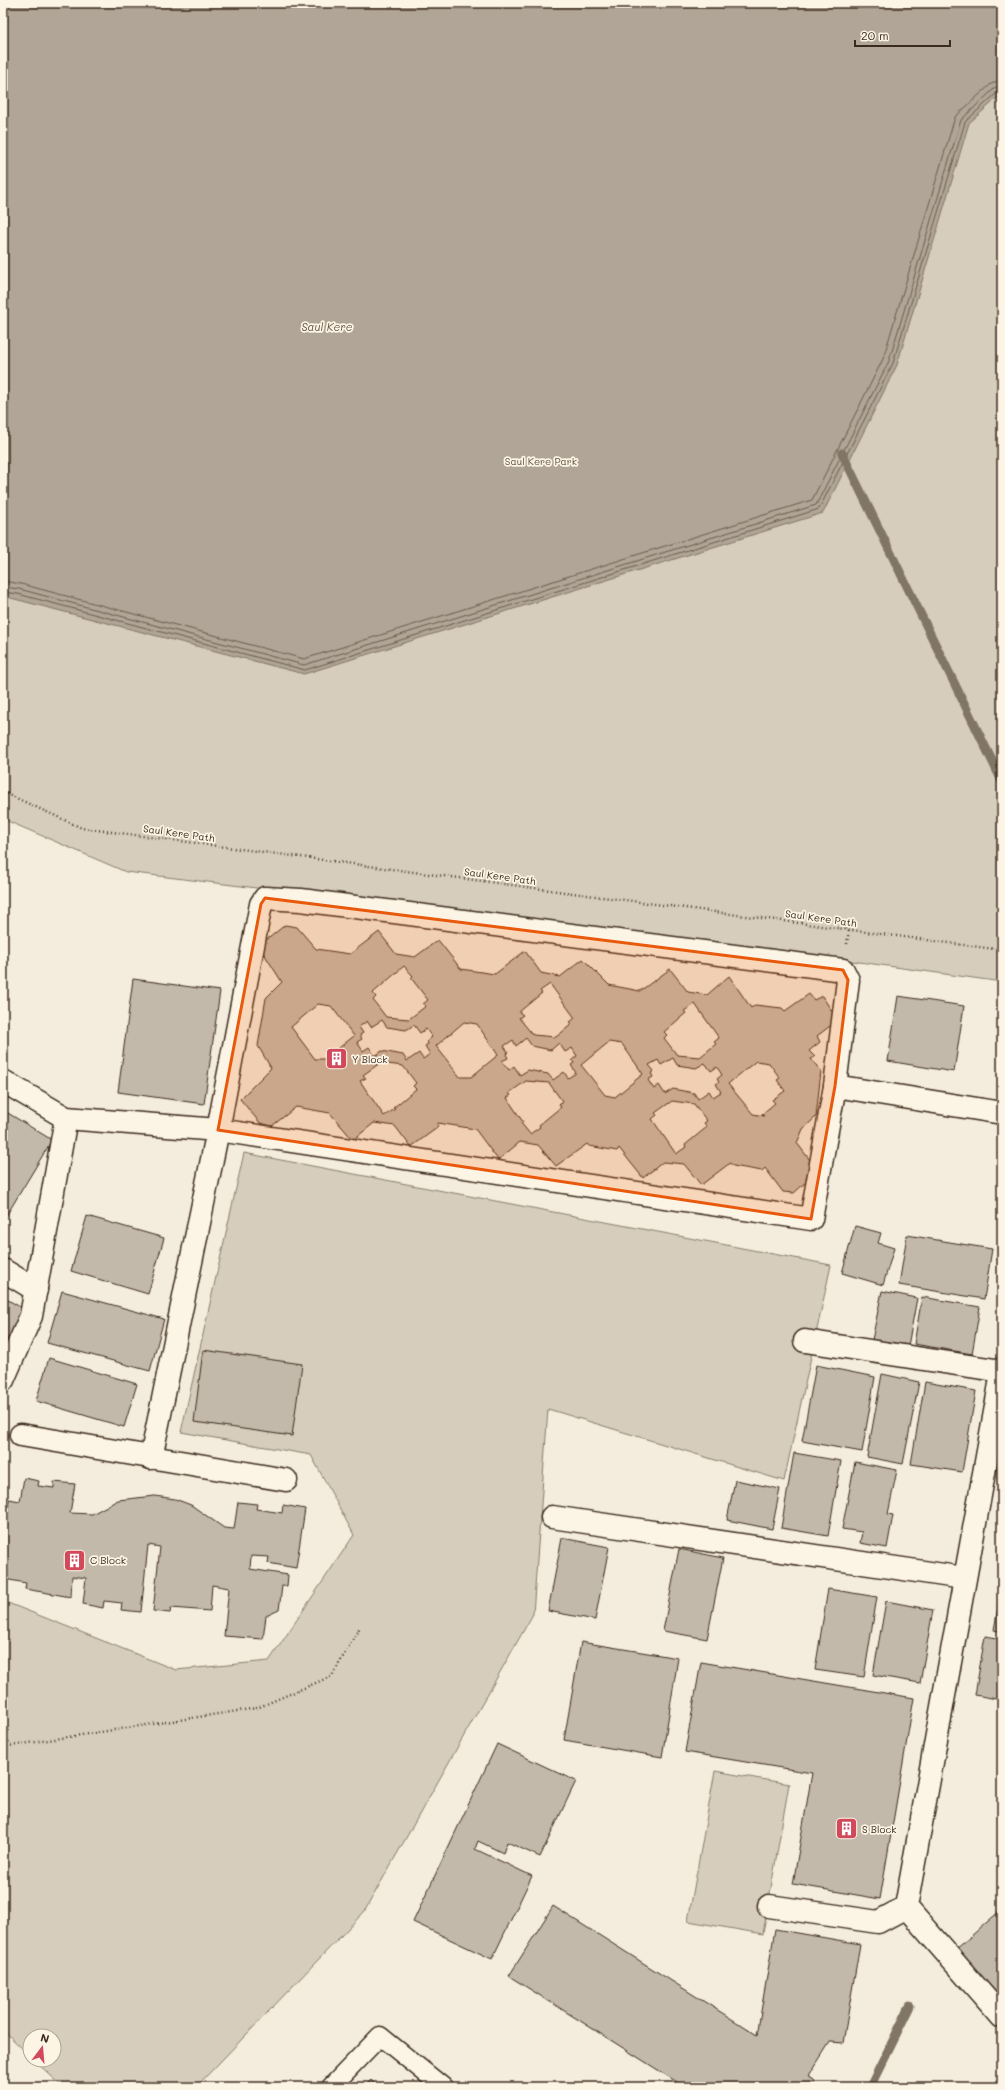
<svg xmlns="http://www.w3.org/2000/svg" width="1005" height="2090" viewBox="0 0 1005 2090" font-family="Mali,sans-serif">
<style>
.green{fill:#d6cdbd;stroke:#887c6e}
.water{fill:#b0a596;stroke:#817466}
.lines{fill:none;stroke-linecap:round;stroke-linejoin:round}
.shore{stroke:#6a5b4e;stroke-width:1}
.stream{stroke:#817466;stroke-width:9}
.building{fill:#c3b9aa;stroke:#3b2a1e;fill-rule:evenodd}
.lane-casing{stroke:#3b2a1e;stroke-width:21}
.street-casing{stroke:#3b2a1e;stroke-width:25}
.path{stroke:#3b2a1e;stroke-width:2.5;stroke-dasharray:1 3;stroke-linecap:butt}
.lane{stroke:#fcf5e5;stroke-width:18}
.street{stroke:#fcf5e5;stroke-width:22}
.marked{fill:#e8590c;fill-opacity:0.2;stroke:#e8590c;stroke-width:3;stroke-linejoin:round}
.labels{text-anchor:middle;stroke-width:3.5;stroke-linejoin:round;paint-order:stroke}
.park-label{font-size:10px;fill:#625346;stroke:#fcf5e5}
.street-label{font-size:10px;fill:#3b2a1e;stroke:#fcf5e5}
.poi-label{font-size:10px;fill:#3b2a1e;stroke:#fcf5e5;text-anchor:start}
.water-label{font-size:11px;font-style:italic;fill:#645548;stroke:#fcf5e5}
</style>
<rect width="100%" height="100%" fill="#f4eddd"/>
<filter id="ink" filterUnits="userSpaceOnUse"><feTurbulence type="fractalNoise" baseFrequency=".025" numOctaves="2"/><feDisplacementMap in="SourceGraphic" scale="8" xChannelSelector="R" yChannelSelector="G"/><feConvolveMatrix kernelMatrix="1 2 1 2 8 2 1 2 1" color-interpolation-filters="sRGB"/></filter>
<g filter="url(#ink)">
<g class="green">
<polygon points="3,3 1002,3 1002,982 845,960 126,872 3,819"/>
<polygon points="244,1153 831,1265 784,1481 548,1409 533,1614 364,1912 196,2087 63,2087 34,2060 54,2060 54,2036 30,2036 30,2056 3,2030 3,1601 176,1670 269,1661 354,1535 311,1455 181,1432"/>
<polygon points="715,1771 789,1784 763,1934 688,1921"/>
</g>
<polygon class="water" points="3,3 1002,3 1002,94 969,123 897,365 823,513 304,674 3,596"/>
<g class="lines">
<g class="shore">
<polyline points="3,581 21,584 304,659 812,500 883,359 955,117 991,84 1002,80"/>
<polyline points="3,587 19,589 304,665 816,505 889,361 961,120 995,88 1002,86"/>
<polyline points="3,592 18,594 305,670 819,509 893,363 965,122 998,92 1002,91"/>
</g>
<g class="stream">
<polyline points="842,453 1002,781"/>
<polyline points="870,2087 910,2006"/>
</g>
</g>
<g class="building">
<path d="M 285,925 L 297,927 L 316,949 L 350,954 L 379,932 L 396,954 L 415,957 L 438,940 L 461,969 L 495,974 L 525,951 L 541,973 L 560,977 L 583,959 L 609,985 L 640,991 L 670,969 L 688,992 L 707,995 L 729,976 L 751,1008 L 755,1005 L 782,1008 L 785,1011 L 809,994 L 814,1000 L 822,996 L 838,1020 L 817,1036 L 820,1042 L 809,1051 L 815,1057 L 811,1059 L 821,1071 L 816,1117 L 803,1129 L 797,1143 L 818,1171 L 794,1193 L 783,1192 L 765,1168 L 762,1171 L 733,1166 L 730,1163 L 701,1185 L 684,1164 L 663,1162 L 643,1178 L 619,1148 L 617,1151 L 589,1146 L 587,1144 L 556,1166 L 538,1145 L 520,1142 L 498,1160 L 475,1129 L 438,1123 L 437,1128 L 411,1147 L 395,1126 L 374,1123 L 353,1140 L 330,1113 L 296,1107 L 272,1126 L 260,1123 L 240,1099 L 271,1068 L 258,1046 L 266,998 L 282,982 L 259,946 ZM 404,966 L 413,976 L 411,978 L 428,1000 L 423,1004 L 426,1006 L 409,1019 L 386,1017 L 373,1000 L 376,997 L 373,993 ZM 550,984 L 575,1018 L 570,1022 L 572,1024 L 556,1037 L 533,1035 L 519,1018 L 523,1015 L 519,1012 L 542,993 L 540,991 ZM 318,1004 L 331,1006 L 354,1036 L 325,1059 L 315,1059 L 291,1027 ZM 695,1004 L 719,1038 L 714,1042 L 716,1044 L 700,1057 L 677,1055 L 664,1038 L 667,1035 L 664,1032 L 686,1013 L 684,1011 ZM 382,1020 L 387,1027 L 406,1030 L 414,1025 L 420,1033 L 426,1029 L 432,1037 L 427,1041 L 428,1044 L 425,1046 L 430,1054 L 423,1059 L 419,1053 L 407,1061 L 403,1055 L 382,1051 L 375,1056 L 369,1047 L 363,1051 L 357,1042 L 362,1039 L 360,1035 L 363,1033 L 359,1027 L 367,1021 L 371,1027 ZM 464,1022 L 477,1024 L 498,1055 L 471,1077 L 460,1077 L 436,1046 ZM 526,1038 L 532,1046 L 551,1050 L 559,1043 L 565,1052 L 572,1048 L 577,1056 L 572,1060 L 574,1063 L 571,1065 L 576,1073 L 568,1078 L 564,1072 L 553,1080 L 548,1074 L 528,1070 L 520,1075 L 514,1066 L 509,1070 L 502,1061 L 508,1058 L 506,1054 L 508,1052 L 504,1046 L 513,1040 L 516,1046 ZM 609,1042 L 622,1044 L 643,1074 L 615,1097 L 605,1095 L 581,1065 ZM 673,1058 L 677,1065 L 696,1068 L 705,1063 L 711,1071 L 717,1067 L 722,1075 L 717,1079 L 719,1082 L 716,1084 L 721,1092 L 713,1097 L 709,1091 L 698,1099 L 694,1093 L 673,1089 L 665,1094 L 659,1085 L 654,1089 L 648,1080 L 653,1077 L 651,1073 L 654,1071 L 649,1065 L 658,1060 L 661,1065 ZM 756,1061 L 769,1063 L 780,1078 L 777,1080 L 785,1091 L 772,1100 L 775,1103 L 762,1114 L 764,1116 L 753,1114 L 728,1084 ZM 380,1063 L 403,1066 L 416,1083 L 413,1086 L 416,1089 L 393,1108 L 395,1109 L 384,1116 L 360,1081 L 366,1078 L 363,1075 ZM 526,1081 L 549,1083 L 562,1101 L 559,1104 L 561,1107 L 539,1125 L 540,1127 L 530,1134 L 521,1123 L 523,1122 L 507,1098 L 511,1095 L 509,1093 ZM 672,1101 L 694,1104 L 707,1121 L 704,1123 L 707,1127 L 685,1145 L 686,1147 L 676,1154 L 652,1119 L 657,1115 L 655,1113 Z"/>
<polygon points="133,979 220,991 204,1104 118,1092"/>
<polygon points="898,996 964,1006 954,1072 888,1061"/>
<polygon points="3,1110 52,1140 3,1221"/>
<polygon points="87,1216 164,1238 148,1294 71,1271"/>
<polygon points="855,1226 881,1233 878,1243 894,1248 883,1285 842,1273"/>
<polygon points="907,1235 992,1249 984,1299 899,1285"/>
<polygon points="62,1291 164,1319 150,1371 47,1343"/>
<polygon points="882,1291 917,1298 908,1346 872,1340"/>
<polygon points="3,1297 27,1311 3,1352"/>
<polygon points="922,1297 980,1307 972,1354 914,1344"/>
<polygon points="203,1350 302,1364 292,1436 194,1422"/>
<polygon points="49,1358 137,1384 124,1427 36,1401"/>
<polygon points="816,1365 875,1377 862,1452 802,1441"/>
<polygon points="882,1374 919,1382 903,1464 867,1457"/>
<polygon points="925,1382 976,1391 962,1472 911,1464"/>
<polygon points="794,1453 841,1461 828,1536 781,1528"/>
<polygon points="855,1462 897,1470 888,1514 893,1515 887,1548 860,1543 862,1532 842,1529"/>
<polygon points="24,1478 39,1481 38,1486 54,1488 54,1482 75,1484 70,1513 92,1514 118,1500 155,1496 175,1499 191,1505 224,1528 234,1529 238,1502 257,1504 256,1509 282,1513 283,1505 305,1509 296,1568 268,1563 269,1557 251,1556 250,1569 288,1575 287,1586 282,1586 279,1610 266,1616 263,1639 224,1636 229,1588 212,1585 210,1611 171,1608 170,1613 153,1611 160,1547 148,1545 141,1612 121,1610 122,1603 104,1601 103,1608 83,1604 86,1578 72,1576 71,1597 25,1589 26,1583 4,1579 3,1538 9,1499 20,1501"/>
<polygon points="735,1480 780,1489 772,1529 727,1520"/>
<polygon points="562,1538 609,1547 595,1620 548,1611"/>
<polygon points="679,1549 723,1558 707,1639 663,1631"/>
<polygon points="1002,1585 1002,1632 994,1630"/>
<polygon points="828,1589 877,1597 864,1677 815,1670"/>
<polygon points="886,1601 933,1610 920,1683 873,1675"/>
<polygon points="985,1636 1002,1639 1002,1700 975,1695"/>
<polygon points="581,1642 678,1658 662,1757 564,1740"/>
<polygon points="701,1662 914,1698 880,1899 793,1884 812,1773 685,1752"/>
<polygon points="497,1744 576,1781 540,1857 507,1842 503,1853 478,1841 475,1849 532,1876 492,1959 413,1922"/>
<polygon points="553,1906 757,2035 775,1929 860,1944 843,2043 830,2042 808,2077 815,2081 812,2087 685,2087 509,1976"/>
<polygon points="1002,1909 1002,2002 954,1951"/>
<polygon points="371,2080 378,2087 364,2087"/>
</g>
<g class="lines">
<defs>
<polyline id="lane" points="331,2087 380,2036 443,2087"/>
<g id="street">
<polyline points="3,1081 66,1118 218,1130 811,1219 835,1086 848,980 843,970 301,900 265,898 261,904 218,1130 151,1458"/>
<polyline points="835,1086 1002,1113"/>
<polyline points="3,1270 36,1290"/>
<polyline points="805,1341 1002,1371"/>
<polyline points="1002,1373 906,1907 1002,2017"/>
<polyline points="3,1380 31,1316 66,1118"/>
<polyline points="21,1435 286,1480"/>
<polyline points="552,1517 964,1578"/>
<polyline points="769,1906 878,1922 906,1907"/>
</g>
</defs>
<use href="#lane" class="lane-casing"/>
<use href="#street" class="street-casing"/>
<g class="path">
<polyline points="3,792 82,828 1002,950"/>
<polyline points="847,944 849,930"/>
<polyline points="3,1747 257,1708 332,1676 360,1627"/>
</g>
<use href="#lane" class="lane"/>
<use href="#street" class="street"/>
</g>
</g>
<path class="marked" d="M 265,898 L 843,970 L 848,980 L 835,1086 L 811,1219 L 218,1130 L 261,904 Z"/>
<defs>
<symbol id="building-square" viewBox="-11 -11 22 22"><rect x="-9" y="-9" width="18" height="18" rx="4" fill="#d1495b" stroke="#fcf5e5"/><path d="M-4-6H4V6H1V3H-1V6H-4ZM-2.5-4.3h1.7v1.8h-1.7ZM.8-4.3h1.7v1.8H.8ZM-2.5-1h1.7V.8h-1.7ZM.8-1h1.7V.8H.8Z" fill="#fff"/></symbol>
</defs>
<g fill-rule="evenodd">
<use href="#building-square" x="324" y="1046" width="25" height="25"/>
<use href="#building-square" x="62" y="1548" width="25" height="25"/>
<use href="#building-square" x="834" y="1816" width="25" height="25"/>
</g>
<g class="labels">
<g class="park-label">
<text x="541" y="465">Saul Kere Park</text>
</g>
<g class="street-label">
<text transform="translate(179 833) rotate(8)" y="4">Saul Kere Path</text>
<text transform="translate(500 876) rotate(8)" y="4">Saul Kere Path</text>
<text transform="translate(821 918) rotate(8)" y="4">Saul Kere Path</text>
</g>
<g class="poi-label">
<text x="352" y="1063">Y Block</text>
<text x="90" y="1564">C Block</text>
<text x="862" y="1833">S Block</text>
</g>
<g class="water-label">
<text x="327" y="331">Saul Kere</text>
</g>
</g>
<rect width="1005" height="2090" fill="none" stroke="#fcf5e5" stroke-width="16"/>
<rect x="8" y="8" width="989" height="2074" fill="none" stroke="#3b2a1e" stroke-width="1.5" filter="url(#ink)"/>
<g transform="translate(42 2048) rotate(16)"><circle r="19" fill="#fcf5e5" stroke="#afa495"/>
<path d="M0-3L7 15L0 10L-7 15Z" fill="#d1495b"/>
<text y="-6" font-size="11" font-weight="bold" text-anchor="middle" fill="#3b2a1e">N</text>
</g>
<path d="M855 40v6h95v-6" fill="none" stroke="#3b2a1e" stroke-width="2"/>
<text x="861" y="40" font-size="12" fill="#3b2a1e" stroke="#fcf5e5" stroke-width="3" paint-order="stroke">20 m</text>
</svg>
